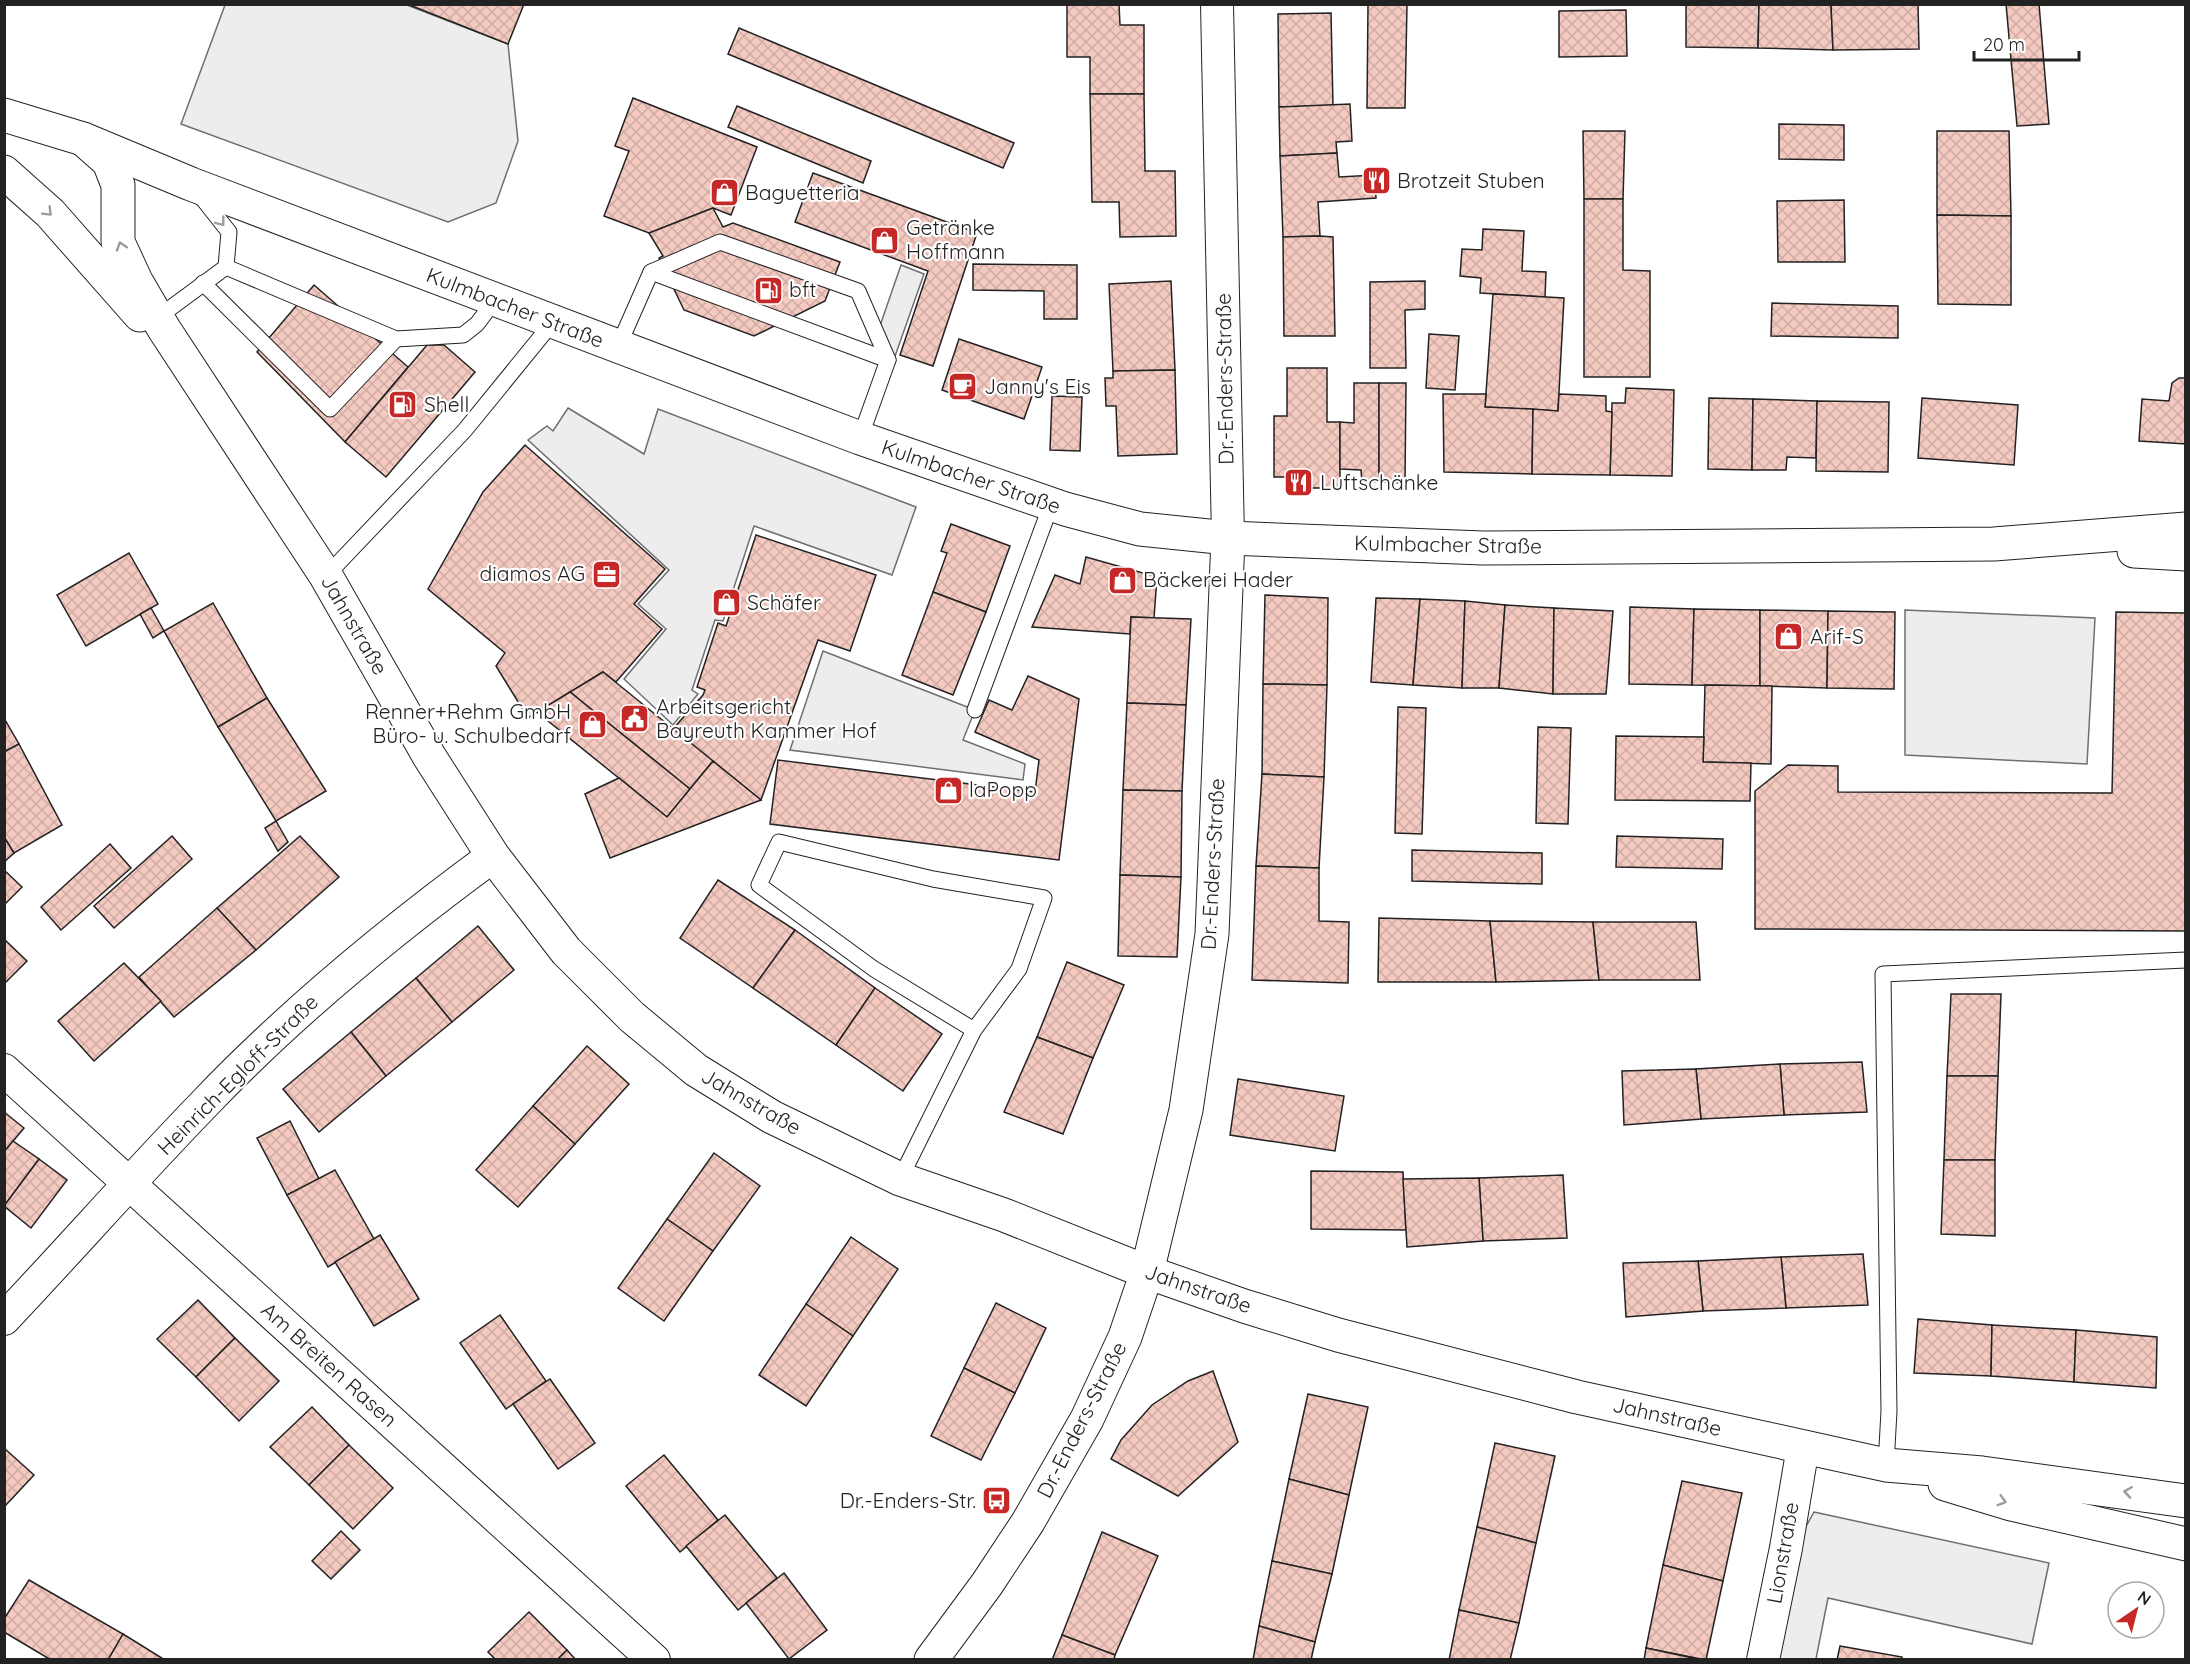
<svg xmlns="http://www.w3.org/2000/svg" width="2190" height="1664" viewBox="0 0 2190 1664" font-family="Quicksand,sans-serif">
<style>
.parking{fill:#ededed;stroke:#6f6f6f;stroke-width:1.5}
.building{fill:url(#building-cross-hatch);stroke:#222;stroke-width:1.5}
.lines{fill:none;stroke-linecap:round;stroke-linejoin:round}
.lane-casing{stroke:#222;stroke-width:17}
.street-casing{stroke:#222;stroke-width:34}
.secondary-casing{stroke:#222;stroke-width:35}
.primary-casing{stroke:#222;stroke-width:35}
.lane{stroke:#fff;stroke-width:15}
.street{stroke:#fff;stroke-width:32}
.secondary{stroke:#fff;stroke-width:33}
.primary{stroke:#fff;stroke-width:33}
.oneway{stroke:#9c9c9c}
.labels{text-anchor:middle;stroke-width:4.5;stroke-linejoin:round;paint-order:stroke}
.poi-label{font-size:21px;fill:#222;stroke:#fff;text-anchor:start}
.street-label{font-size:21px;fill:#222;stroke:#fff}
</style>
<defs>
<pattern id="building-cross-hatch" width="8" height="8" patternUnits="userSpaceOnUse" patternTransform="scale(1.5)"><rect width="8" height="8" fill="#f3c9c0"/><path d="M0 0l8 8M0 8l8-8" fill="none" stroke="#d0aca5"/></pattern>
</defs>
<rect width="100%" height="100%" fill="#fff"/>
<g class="parking">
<polygon points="225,5 407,5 508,44 518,141 496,203 448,222 181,124"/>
<polygon points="901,265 924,274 894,359 872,349"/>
<polygon points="568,408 644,454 658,409 916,507 892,575 754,526 723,621 715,620 692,690 698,694 673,725 624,679 666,629 638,604 669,570 528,440 547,426 553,431"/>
<polygon points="1905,610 2095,618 2087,764 1905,755"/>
<polygon points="823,651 975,710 963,740 1025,764 1023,780 790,750"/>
<polygon points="1814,1512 2049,1563 2032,1644 1828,1598 1816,1659 1776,1660 1804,1530"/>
</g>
<g class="building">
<polygon points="407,4 524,4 508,44"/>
<polygon points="1067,4 1119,4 1120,25 1144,25 1144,94 1090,94 1090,57 1067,57"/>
<polygon points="1368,4 1407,4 1405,108 1367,108"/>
<polygon points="1686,4 1759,4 1758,48 1686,47"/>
<polygon points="1759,4 1831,4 1833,50 1758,48"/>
<polygon points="1831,4 1918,4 1919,49 1833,50"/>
<polygon points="2006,4 2039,4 2049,124 2017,126"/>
<polygon points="1626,10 1627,56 1559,57 1559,11"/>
<polygon points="1331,13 1333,106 1279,107 1278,14"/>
<polygon points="739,28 1014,143 1003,168 728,54"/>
<polygon points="1090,94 1144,94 1145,171 1175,171 1176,236 1120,237 1119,202 1092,202"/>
<polygon points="633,98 757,147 731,215 713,208 649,233 604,216 629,151 615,146"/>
<polygon points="1350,104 1352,141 1336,142 1337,153 1280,156 1279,107"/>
<polygon points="737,106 871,161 863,183 728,127"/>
<polygon points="1779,124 1844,125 1844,160 1779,159"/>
<polygon points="1583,131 1625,131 1623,199 1584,199"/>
<polygon points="1937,131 2009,131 2011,216 1937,215"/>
<polygon points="1337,153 1339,177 1375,175 1376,198 1318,202 1320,236 1283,237 1280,156"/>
<polygon points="813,173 977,233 933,366 900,355 928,271 795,222"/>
<polygon points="1584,199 1623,199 1623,270 1650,271 1650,377 1584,377"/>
<polygon points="1844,200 1845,262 1778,262 1777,201"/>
<polygon points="713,208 723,227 733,223 840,262 825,301 754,336 684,310 659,258 663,256 649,233"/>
<polygon points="1937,215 2011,216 2011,305 1938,304"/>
<polygon points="1483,229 1524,231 1522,271 1546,272 1545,297 1480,293 1481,278 1460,276 1462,249 1482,250"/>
<polygon points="1320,236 1333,237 1335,336 1284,336 1283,237"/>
<polygon points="973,264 1077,265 1077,319 1044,319 1044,291 973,290"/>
<polygon points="1171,281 1175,370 1113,371 1109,284"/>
<polygon points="1425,281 1425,309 1405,310 1406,368 1370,368 1370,282"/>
<polygon points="314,285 408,367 345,442 257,352"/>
<polygon points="1493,294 1564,298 1558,411 1485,407"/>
<polygon points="1772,303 1898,306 1898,338 1771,336"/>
<polygon points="1429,334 1459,336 1455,390 1426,388"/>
<polygon points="959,339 1042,367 1024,419 942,390"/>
<polygon points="427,345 444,345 475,372 386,477 345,442"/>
<polygon points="1287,368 1327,368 1327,422 1340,422 1340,488 1291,488 1291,477 1274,477 1274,416 1287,416"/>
<polygon points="1175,370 1177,454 1118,456 1116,406 1106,406 1105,378 1113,378 1113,371"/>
<polygon points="2179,378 2186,378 2186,444 2139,441 2142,399 2169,401 2172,383"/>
<polygon points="1354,383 1379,383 1379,482 1362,482 1361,470 1340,469 1340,422 1354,423"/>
<polygon points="1379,383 1406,383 1405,483 1379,482"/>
<polygon points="1626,388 1674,390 1672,476 1610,475 1612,403 1625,403"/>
<polygon points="1443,394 1486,394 1485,407 1533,409 1532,474 1444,472"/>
<polygon points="1559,394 1606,396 1606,411 1612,412 1610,475 1532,474 1533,409 1558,411"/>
<polygon points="1052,396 1082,397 1080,451 1050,450"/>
<polygon points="1709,398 1753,399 1752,470 1708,469"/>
<polygon points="1922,398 2018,405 2014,465 1918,458"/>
<polygon points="1753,399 1817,401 1816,458 1787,457 1786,470 1752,470"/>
<polygon points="1817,401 1889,402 1888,472 1816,471"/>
<polygon points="525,445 665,569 634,604 662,629 616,682 603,672 528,718 496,666 505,653 428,589 483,492"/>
<polygon points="951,524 1010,546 986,612 933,592 947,553 941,551"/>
<polygon points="756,535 876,575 850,651 818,640 761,800 673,729 703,695 705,690 697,687 718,623 726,626"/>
<polygon points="129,553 158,604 86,646 57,595"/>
<polygon points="1086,557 1157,577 1154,618 1131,617 1130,634 1032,627 1055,575 1080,584"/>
<polygon points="933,592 986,612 953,695 902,675"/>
<polygon points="1265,595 1328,598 1327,685 1263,684"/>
<polygon points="1376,598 1420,599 1413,685 1371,682"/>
<polygon points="1420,599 1465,601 1462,688 1413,685"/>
<polygon points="1465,601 1505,605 1499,688 1462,688"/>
<polygon points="213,603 267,698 218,727 164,631"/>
<polygon points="1505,605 1554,608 1553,694 1499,688"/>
<polygon points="1630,607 1694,609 1692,685 1629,684"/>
<polygon points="151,608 164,631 153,638 140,614"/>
<polygon points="1554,608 1613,611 1606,694 1553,694"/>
<polygon points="1694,609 1760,610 1760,686 1692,685"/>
<polygon points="1760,610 1828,611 1827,688 1760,686"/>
<polygon points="1828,611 1895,612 1894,689 1827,688"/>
<polygon points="2116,612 2186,613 2186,931 1755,929 1755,791 1788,765 1838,766 1838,792 2112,793"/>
<polygon points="1131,617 1191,619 1186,705 1127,703"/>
<polygon points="603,672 713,761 690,789 570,692"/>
<polygon points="1028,676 1079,699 1059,860 770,824 778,760 1035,792 1039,760 975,732 989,700 1012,710"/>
<polygon points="1263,684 1327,685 1324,777 1262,774"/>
<polygon points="1705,685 1772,686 1771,764 1703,762"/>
<polygon points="570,692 690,789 667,817 537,712"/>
<polygon points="267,698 326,791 276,821 218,727"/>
<polygon points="1127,703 1186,705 1182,791 1123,790"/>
<polygon points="1398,707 1426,708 1422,834 1395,833"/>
<polygon points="4,718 19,744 4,752"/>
<polygon points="1538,727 1571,728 1568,824 1536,823"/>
<polygon points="1616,736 1704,737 1703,762 1751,763 1750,801 1615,800"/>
<polygon points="19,744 62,825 14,853 4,837 4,752"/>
<polygon points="713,761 761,800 610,858 585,794 619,778 667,817"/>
<polygon points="1262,774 1324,777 1319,868 1256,866"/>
<polygon points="1123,790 1182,791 1181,877 1120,875"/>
<polygon points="276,821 288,842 278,851 265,828"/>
<polygon points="172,836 192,859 114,928 94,906"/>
<polygon points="300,836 339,877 256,950 217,908"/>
<polygon points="1617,836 1723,839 1722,869 1616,867"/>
<polygon points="4,837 14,853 4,862"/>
<polygon points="110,844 131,868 61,930 41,907"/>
<polygon points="1412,850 1542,853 1542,884 1412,881"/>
<polygon points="1256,866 1319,868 1319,921 1349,922 1348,983 1252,980"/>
<polygon points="4,870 22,887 4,905"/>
<polygon points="1120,875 1181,877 1177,957 1118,956"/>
<polygon points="718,880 795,930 753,988 680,938"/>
<polygon points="217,908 256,950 174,1017 139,977"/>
<polygon points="1379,918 1490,921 1496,982 1378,982"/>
<polygon points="1490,921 1593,922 1599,980 1496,982"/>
<polygon points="1593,922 1696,922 1700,980 1599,980"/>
<polygon points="478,926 514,970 452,1022 416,978"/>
<polygon points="795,930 875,988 836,1045 753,988"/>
<polygon points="4,939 27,961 4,984"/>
<polygon points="1067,962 1124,985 1093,1058 1037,1037"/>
<polygon points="124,963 161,1001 94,1061 58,1021"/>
<polygon points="416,978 452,1022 386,1076 351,1032"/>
<polygon points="875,988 942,1034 903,1091 836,1045"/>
<polygon points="1951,994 2001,994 1998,1076 1947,1076"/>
<polygon points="351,1032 386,1076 319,1132 283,1089"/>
<polygon points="1037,1037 1093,1058 1063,1134 1004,1112"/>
<polygon points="587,1046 629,1084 575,1144 533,1106"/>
<polygon points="1862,1062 1867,1112 1784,1115 1780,1064"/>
<polygon points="1780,1064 1784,1115 1701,1119 1696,1069"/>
<polygon points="1696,1069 1701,1119 1624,1125 1622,1071"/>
<polygon points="1947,1076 1998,1076 1995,1160 1944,1160"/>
<polygon points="1238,1079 1344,1096 1335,1151 1230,1135"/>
<polygon points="533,1106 575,1144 518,1207 476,1170"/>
<polygon points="4,1112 24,1128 4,1152"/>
<polygon points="290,1121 319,1179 287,1195 257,1138"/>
<polygon points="13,1141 39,1159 4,1206 4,1152"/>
<polygon points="714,1153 760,1186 713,1251 667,1219"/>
<polygon points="39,1159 67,1180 31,1228 4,1206"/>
<polygon points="1944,1160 1995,1160 1995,1236 1941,1234"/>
<polygon points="335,1170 374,1239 328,1267 287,1195"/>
<polygon points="1311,1171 1403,1172 1406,1230 1311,1229"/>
<polygon points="1563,1175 1567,1238 1483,1241 1479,1178"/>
<polygon points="1479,1178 1483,1241 1407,1247 1403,1179"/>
<polygon points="667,1219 713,1251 664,1321 618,1288"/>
<polygon points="380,1235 419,1299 374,1326 335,1262"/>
<polygon points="851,1237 898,1269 853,1336 806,1304"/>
<polygon points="1863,1254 1868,1305 1786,1308 1781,1257"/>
<polygon points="1781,1257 1786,1308 1703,1311 1698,1261"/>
<polygon points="1698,1261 1703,1311 1626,1317 1623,1263"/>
<polygon points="198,1300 235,1338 196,1377 157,1339"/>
<polygon points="996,1303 1046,1328 1015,1393 964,1368"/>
<polygon points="806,1304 853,1336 806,1406 759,1375"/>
<polygon points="500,1315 546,1381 506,1409 460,1343"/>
<polygon points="1918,1319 1992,1325 1991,1376 1914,1373"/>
<polygon points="1992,1325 2076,1330 2074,1382 1991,1376"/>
<polygon points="2076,1330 2157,1337 2156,1388 2074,1382"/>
<polygon points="235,1338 279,1381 239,1421 196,1377"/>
<polygon points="964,1368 1015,1393 981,1460 931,1436"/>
<polygon points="1213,1371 1238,1442 1178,1496 1111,1459 1121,1440 1152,1405 1188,1381"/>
<polygon points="550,1379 595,1443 558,1469 513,1404"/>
<polygon points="1308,1394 1368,1407 1349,1495 1289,1479"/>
<polygon points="312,1407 349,1445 309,1485 270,1447"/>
<polygon points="1495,1443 1555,1456 1536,1543 1477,1527"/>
<polygon points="349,1445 393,1488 353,1529 309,1485"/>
<polygon points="4,1448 34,1475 4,1507"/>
<polygon points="664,1455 718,1520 680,1552 626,1486"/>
<polygon points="1289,1479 1349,1495 1332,1574 1272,1561"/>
<polygon points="1682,1481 1742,1493 1723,1581 1663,1565"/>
<polygon points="725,1515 777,1578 738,1610 686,1546"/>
<polygon points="1477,1527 1536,1543 1519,1623 1459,1610"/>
<polygon points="341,1531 360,1550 331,1579 312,1561"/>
<polygon points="1102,1532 1158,1556 1115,1655 1062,1635"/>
<polygon points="1272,1561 1332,1574 1315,1642 1259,1626"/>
<polygon points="1663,1565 1723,1581 1706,1660 1646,1648"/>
<polygon points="784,1573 827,1630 789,1659 746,1603"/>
<polygon points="29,1580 123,1634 108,1660 51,1660 4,1632 4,1619"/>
<polygon points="1459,1610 1519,1623 1510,1660 1449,1660"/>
<polygon points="529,1612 567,1650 557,1660 496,1660 488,1652"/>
<polygon points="1259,1626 1315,1642 1311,1660 1253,1660"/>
<polygon points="123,1634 165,1660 108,1660"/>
<polygon points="1062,1635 1115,1655 1114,1660 1052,1660"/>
<polygon points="1840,1646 1902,1657 1901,1660 1837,1660"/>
<polygon points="1646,1648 1702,1660 1644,1660"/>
<polygon points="567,1650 576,1660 557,1660"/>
</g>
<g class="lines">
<defs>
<g id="lane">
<polyline points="226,267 396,339 463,335 477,324 495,300"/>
<polyline points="651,272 888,360"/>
<polyline points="203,283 330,409 396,339"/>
<polyline points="157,318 226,267 229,232 199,194"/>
<polyline points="618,347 651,272 720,242 858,291 888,360 860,438"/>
<polyline points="326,576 465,430 553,322"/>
<polyline points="975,710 1051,505"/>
<polyline points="900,1179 974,1030 1019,969 1044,898 933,879 779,842 759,885 874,969 974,1030"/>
<polyline points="1886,1465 1889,1411 1883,974 2186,960"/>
</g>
<g id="street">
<polyline points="1217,4 1228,538"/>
<polyline points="4,1070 654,1660"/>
<path d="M 4,1319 C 72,1247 137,1173 206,1102 C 293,1011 392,930 493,856"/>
<polyline points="1763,1660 1786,1548 1803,1447"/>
</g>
<polyline id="secondary" points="931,1660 987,1584 1028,1522 1087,1419 1125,1337 1147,1272 1186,1110 1212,934 1228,538"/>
<g id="primary">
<polyline points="4,115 83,139 191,184 860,438 1065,509 1140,529 1228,538 1483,548 1994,544 2186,529"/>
<polyline points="83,139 109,162 118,185 118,242 136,281 164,329 326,576 429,756 493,856 566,951 632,1017 696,1070 772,1117 900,1179 1004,1215 1147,1272 1244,1306 1338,1335 1577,1397 1886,1465 1982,1473 2186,1501"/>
<polyline points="4,172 50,213 140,315"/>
<polyline points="2134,551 2186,554"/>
<polyline points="1945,1484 2011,1504 2186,1544"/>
</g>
</defs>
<use href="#lane" class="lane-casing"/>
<use href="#street" class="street-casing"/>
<use href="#secondary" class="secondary-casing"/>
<use href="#primary" class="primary-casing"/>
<use href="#lane" class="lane"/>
<use href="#street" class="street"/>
<use href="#secondary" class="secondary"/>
<use href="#primary" class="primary"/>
</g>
<defs><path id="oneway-chevron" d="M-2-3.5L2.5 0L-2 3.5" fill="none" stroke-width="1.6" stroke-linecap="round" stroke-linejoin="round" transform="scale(1.5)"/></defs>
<g class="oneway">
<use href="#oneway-chevron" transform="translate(48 212) rotate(45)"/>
<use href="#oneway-chevron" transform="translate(221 222) rotate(52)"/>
<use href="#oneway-chevron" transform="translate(121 246) rotate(-108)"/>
<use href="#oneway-chevron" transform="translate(2128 1492) rotate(-171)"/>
<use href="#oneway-chevron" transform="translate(2002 1501) rotate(16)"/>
</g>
<defs>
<symbol id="restaurant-square" viewBox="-11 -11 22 22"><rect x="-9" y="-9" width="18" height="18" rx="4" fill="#c62828" stroke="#fff"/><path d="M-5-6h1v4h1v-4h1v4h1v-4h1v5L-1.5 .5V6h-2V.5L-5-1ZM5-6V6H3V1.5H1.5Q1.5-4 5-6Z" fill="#fff"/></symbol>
<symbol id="shop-square" viewBox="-11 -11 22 22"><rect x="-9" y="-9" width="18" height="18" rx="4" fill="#c62828" stroke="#fff"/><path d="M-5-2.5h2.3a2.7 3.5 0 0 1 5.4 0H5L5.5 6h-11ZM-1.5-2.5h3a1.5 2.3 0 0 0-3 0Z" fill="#fff"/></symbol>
<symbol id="fuel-square" viewBox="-11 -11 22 22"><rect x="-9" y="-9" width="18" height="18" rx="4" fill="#c62828" stroke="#fff"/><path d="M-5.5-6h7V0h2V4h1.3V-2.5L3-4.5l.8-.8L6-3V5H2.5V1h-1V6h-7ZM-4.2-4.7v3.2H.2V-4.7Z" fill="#fff"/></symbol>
<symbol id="cafe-square" viewBox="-11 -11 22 22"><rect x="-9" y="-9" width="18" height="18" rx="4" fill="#c62828" stroke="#fff"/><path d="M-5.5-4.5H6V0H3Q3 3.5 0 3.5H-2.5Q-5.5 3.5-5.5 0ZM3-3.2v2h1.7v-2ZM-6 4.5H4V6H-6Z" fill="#fff"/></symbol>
<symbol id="office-square" viewBox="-11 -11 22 22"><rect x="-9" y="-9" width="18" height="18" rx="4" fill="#c62828" stroke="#fff"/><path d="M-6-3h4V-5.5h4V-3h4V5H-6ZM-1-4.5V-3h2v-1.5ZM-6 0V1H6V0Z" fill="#fff"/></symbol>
<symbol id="civic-square" viewBox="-11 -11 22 22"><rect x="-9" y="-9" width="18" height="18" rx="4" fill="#c62828" stroke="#fff"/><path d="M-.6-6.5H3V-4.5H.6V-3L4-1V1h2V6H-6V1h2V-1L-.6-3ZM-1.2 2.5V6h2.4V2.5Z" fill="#fff"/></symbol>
<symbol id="bus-square" viewBox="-11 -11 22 22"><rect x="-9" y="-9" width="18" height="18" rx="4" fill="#c62828" stroke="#fff"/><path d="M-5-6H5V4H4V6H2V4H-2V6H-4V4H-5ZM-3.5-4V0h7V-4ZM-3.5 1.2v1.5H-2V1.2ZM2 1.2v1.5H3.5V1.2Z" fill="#fff"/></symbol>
</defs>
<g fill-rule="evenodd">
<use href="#restaurant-square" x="1360" y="164" width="33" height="33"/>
<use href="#shop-square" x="708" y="176" width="33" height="33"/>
<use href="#shop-square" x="868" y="224" width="33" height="33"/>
<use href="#fuel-square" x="752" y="274" width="33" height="33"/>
<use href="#cafe-square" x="946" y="370" width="33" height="33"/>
<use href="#fuel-square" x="386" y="388" width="33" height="33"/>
<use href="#restaurant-square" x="1282" y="466" width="33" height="33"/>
<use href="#office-square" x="590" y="558" width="33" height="33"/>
<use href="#shop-square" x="1106" y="564" width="33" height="33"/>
<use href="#shop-square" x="710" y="586" width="33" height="33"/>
<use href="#shop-square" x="1772" y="620" width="33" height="33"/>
<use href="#civic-square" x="618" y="702" width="33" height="33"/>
<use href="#shop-square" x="576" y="708" width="33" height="33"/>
<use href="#shop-square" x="932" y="774" width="33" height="33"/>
<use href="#bus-square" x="980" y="1484" width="33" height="33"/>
</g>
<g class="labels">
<g class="poi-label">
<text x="1397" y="188">Brotzeit Stuben</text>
<text x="745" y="200">Baguetteria</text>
<text x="906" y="235">Getränke<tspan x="906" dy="24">Hoffmann</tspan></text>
<text x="789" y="297">bft</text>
<text x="984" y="394">Janny's Eis</text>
<text x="424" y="412">Shell</text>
<text x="1320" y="490">Luftschänke</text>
<text x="585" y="581" text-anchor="end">diamos AG</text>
<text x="1143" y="587">Bäckerei Hader</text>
<text x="747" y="610">Schäfer</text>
<text x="1810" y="644">Arif-S</text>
<text x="656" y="714">Arbeitsgericht<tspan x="656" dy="24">Bayreuth Kammer Hof</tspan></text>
<text x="571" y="719" text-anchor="end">Renner+Rehm GmbH<tspan x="571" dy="24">Büro- u. Schulbedarf</tspan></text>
<text x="969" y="797">laPopp</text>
<text x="976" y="1508" text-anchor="end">Dr.-Enders-Str.</text>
</g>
<g class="street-label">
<text transform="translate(515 308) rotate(21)" y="7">Kulmbacher Straße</text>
<text transform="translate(1225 379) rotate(-91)" y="7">Dr.-Enders-Straße</text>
<text transform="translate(971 477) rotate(19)" y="7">Kulmbacher Straße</text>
<text transform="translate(1448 545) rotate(1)" y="7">Kulmbacher Straße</text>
<text transform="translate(354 625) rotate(60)" y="7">Jahnstraße</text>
<text transform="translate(1213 864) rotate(-87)" y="7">Dr.-Enders-Straße</text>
<text transform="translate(238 1075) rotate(-45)" y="7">Heinrich-Egloff-Straße</text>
<text transform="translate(751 1102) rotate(30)" y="7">Jahnstraße</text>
<text transform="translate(1198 1289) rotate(19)" y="7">Jahnstraße</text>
<text transform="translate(329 1365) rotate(42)" y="7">Am Breiten Rasen</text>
<text transform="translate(1667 1417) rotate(13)" y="7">Jahnstraße</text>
<text transform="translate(1082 1420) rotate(-63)" y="7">Dr.-Enders-Straße</text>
<text transform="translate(1783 1553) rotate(-80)" y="7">Lionstraße</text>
</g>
</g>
<rect width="2190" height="1664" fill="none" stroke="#222222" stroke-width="12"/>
<g transform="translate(2136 1610) rotate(35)"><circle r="28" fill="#ffffff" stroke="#a7a7a7" stroke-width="1.5"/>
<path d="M0-4.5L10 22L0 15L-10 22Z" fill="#c62828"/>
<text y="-9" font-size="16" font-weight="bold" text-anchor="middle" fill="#222222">N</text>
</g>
<path d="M1974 51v9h105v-9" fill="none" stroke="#222222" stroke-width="3"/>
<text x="1983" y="51" font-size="18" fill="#222222" stroke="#ffffff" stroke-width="4.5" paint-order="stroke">20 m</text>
</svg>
